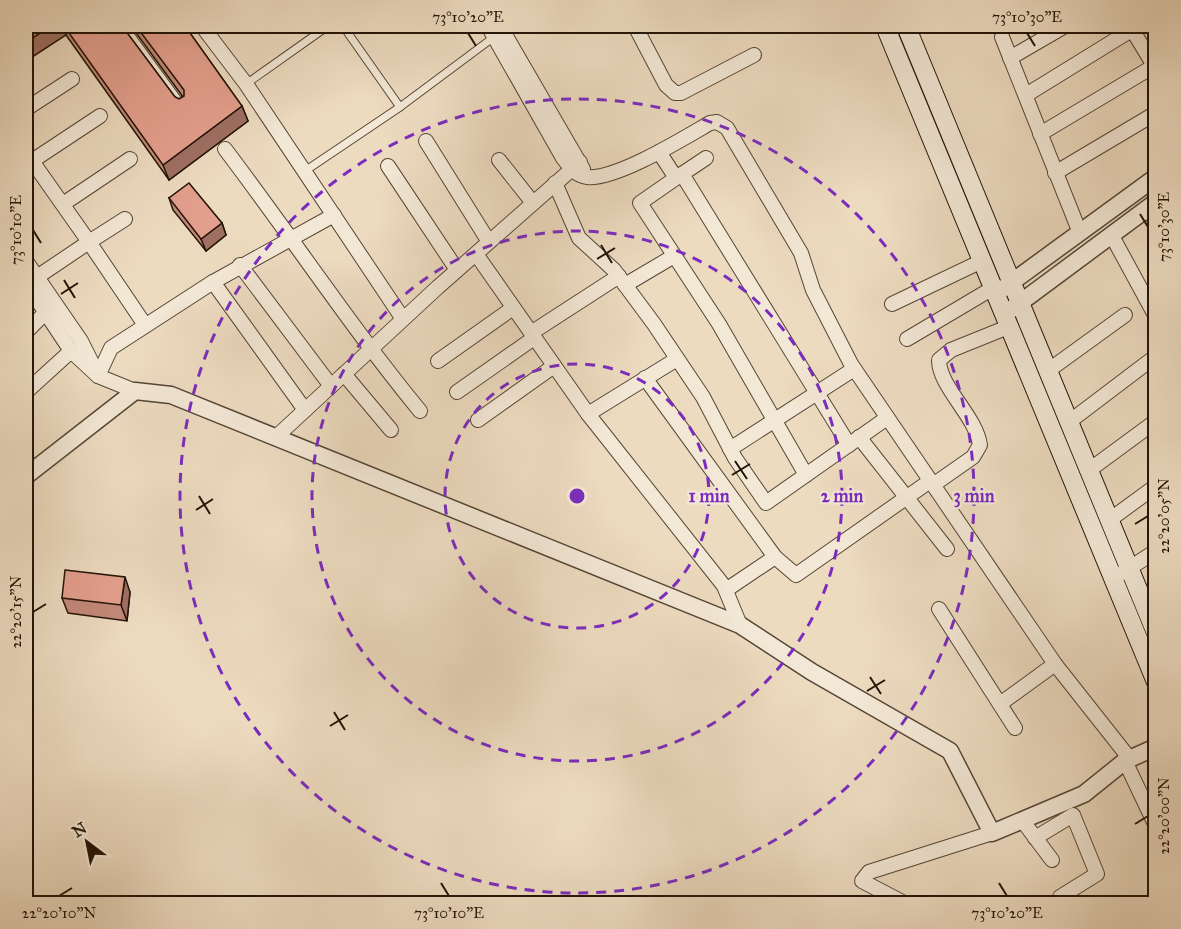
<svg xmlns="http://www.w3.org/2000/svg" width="1181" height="929" viewBox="0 0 1181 929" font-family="'IM FELL Great Primer',serif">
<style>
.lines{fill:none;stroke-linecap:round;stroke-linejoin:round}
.service-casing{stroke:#554535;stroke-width:9}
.minor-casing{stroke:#554535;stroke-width:16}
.tertiary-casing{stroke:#554535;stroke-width:19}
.secondary-casing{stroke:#221307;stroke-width:20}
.service{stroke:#f3e8d6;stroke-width:7}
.minor{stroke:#f3e8d6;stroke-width:14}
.tertiary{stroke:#f3e8d6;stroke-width:16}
.secondary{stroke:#f3e8d6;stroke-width:18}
.wall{fill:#c38979;stroke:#221307;stroke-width:1.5}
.shaded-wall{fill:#9f6f63;stroke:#221307;stroke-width:1.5}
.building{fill:#e39f8d;stroke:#221307;stroke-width:1.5}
.ticks{fill:none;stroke:#221307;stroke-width:2}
.ring{fill:none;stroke:#7b2cbf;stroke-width:3;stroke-dasharray:10 8}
.centre{fill:#7b2cbf;stroke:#f3e8d6;stroke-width:3}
.ring-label{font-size:18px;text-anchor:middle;font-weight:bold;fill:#7b2cbf;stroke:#f3e8d6;stroke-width:4.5;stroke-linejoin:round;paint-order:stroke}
.neatline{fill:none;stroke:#221307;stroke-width:2}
.ticks-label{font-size:15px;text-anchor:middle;fill:#221307}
</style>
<rect width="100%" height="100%" fill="#eddbc0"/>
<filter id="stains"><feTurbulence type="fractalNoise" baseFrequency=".00333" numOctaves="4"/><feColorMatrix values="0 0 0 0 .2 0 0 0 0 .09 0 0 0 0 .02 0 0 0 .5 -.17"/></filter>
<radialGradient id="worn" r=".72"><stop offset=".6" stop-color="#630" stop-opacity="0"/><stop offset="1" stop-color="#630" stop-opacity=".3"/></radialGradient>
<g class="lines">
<defs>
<g id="service">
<polyline points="124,26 181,104"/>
<polyline points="343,26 400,107"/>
<polyline points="246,84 328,26"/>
<polyline points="305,171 400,107 494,37"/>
</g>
<g id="minor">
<polyline points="202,26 246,84 403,319"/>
<path d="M 488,26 L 563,158 C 569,166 576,176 587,177 C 616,180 684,138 710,123 L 717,122 L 727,128 L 801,253 L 813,290 L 851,364 L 1055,664 L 1130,759"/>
<polyline points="500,26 583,169"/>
<polyline points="635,26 666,85 675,93 681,93 754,55"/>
<polyline points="1130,26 1156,69"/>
<polyline points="1002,37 1080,233"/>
<polyline points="1010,58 1065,26"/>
<polyline points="1026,95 1133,29"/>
<polyline points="26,109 72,79"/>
<polyline points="1040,134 1154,66"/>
<polyline points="426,141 489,242"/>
<path d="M 225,149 C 291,236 351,327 420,411"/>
<polyline points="26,151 32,161 100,116"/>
<polyline points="659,152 676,178 640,203 719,324 806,475"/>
<polyline points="499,160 533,203"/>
<polyline points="26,165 32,161 89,242 37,277"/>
<polyline points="388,166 457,270"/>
<polyline points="1055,173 1156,113"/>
<polyline points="682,174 849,445"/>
<polyline points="676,178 706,158"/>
<polyline points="555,183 579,238 614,270 654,324 703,397 735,458 766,503 887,418"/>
<polyline points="63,204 130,159"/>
<polyline points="1148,208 1156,222"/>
<polyline points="125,219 89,242 145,325"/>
<polyline points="1112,236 1156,317"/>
<polyline points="476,254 588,414 724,586 740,625"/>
<polyline points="26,261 81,341 95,369"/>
<polyline points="240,265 331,386"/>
<polyline points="26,283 71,351 98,376 135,391"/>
<polyline points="625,285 674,256"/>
<polyline points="892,304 982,261"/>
<polyline points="26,332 46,312"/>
<polyline points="531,333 619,276"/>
<polyline points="907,339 993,288"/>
<polyline points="438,361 513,308"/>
<polyline points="1049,370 1125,315"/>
<polyline points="344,374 391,430"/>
<polyline points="98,376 111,348 213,282"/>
<polyline points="645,378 775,557"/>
<polyline points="26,392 71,351"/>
<polyline points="457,392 534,338"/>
<polyline points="305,410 213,282 334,215"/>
<polyline points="588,414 677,359"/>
<polyline points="478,420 554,366"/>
<polyline points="1069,422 1156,356"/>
<polyline points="276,437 438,287 580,162"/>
<polyline points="859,437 947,549"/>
<polyline points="730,449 854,369"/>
<polyline points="1088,471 1156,421"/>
<path d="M 933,485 L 973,457 L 980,445 C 976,416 939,387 939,360 L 951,350 L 1008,327"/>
<polyline points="1108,521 1156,486"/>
<polyline points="1122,573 1156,551"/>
<polyline points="726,590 775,557 796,575 930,481"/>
<polyline points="939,609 1015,728"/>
<polyline points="1000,704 1055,664"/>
<polyline points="1125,761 1154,822"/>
<polyline points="1022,820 1052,860"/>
<polyline points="1035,838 1073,815 1097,874 1060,897"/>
<polyline points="906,904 862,881 869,872 992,833"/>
</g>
<g id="tertiary">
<polyline points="1001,290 1156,177"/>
<polyline points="1009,311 1156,202"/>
<polyline points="26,476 135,391 171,395 740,625 812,672 950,751 992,833 1084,794 1125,761 1156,747"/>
</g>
<g id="secondary">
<polyline points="885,26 1156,682"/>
<polyline points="906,26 1156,633"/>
</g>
</defs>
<use href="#service" class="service-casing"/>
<use href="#minor" class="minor-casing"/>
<use href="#tertiary" class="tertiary-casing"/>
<use href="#secondary" class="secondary-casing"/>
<use href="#service" class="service"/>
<use href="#minor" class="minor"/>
<use href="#tertiary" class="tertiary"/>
<use href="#secondary" class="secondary"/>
</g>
<g class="wall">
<polygon points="26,26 122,26 175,97 179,99 183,97 131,26 185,26 242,106 248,121 169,180 66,35"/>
<polygon points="169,198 222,223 226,235 206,251 173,210"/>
<polygon points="130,592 127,621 68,613 62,598"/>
</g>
<g class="shaded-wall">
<polygon points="51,26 62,26 66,35 26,61 26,42"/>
<polygon points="242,106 248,121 169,180 163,165"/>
<polygon points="222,223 226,235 206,251 201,239"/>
<polygon points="125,577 130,592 127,621 121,605"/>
</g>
<g class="building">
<polygon points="26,26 51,26 26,42"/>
<polygon points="64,26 122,26 175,97 179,99 184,96 184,90 136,26 185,26 242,106 163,165"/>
<polygon points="189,183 222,223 201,239 169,198"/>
<polygon points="65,570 125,577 121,605 62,598"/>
<polygon points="1155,749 1155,764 1150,751"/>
</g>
<path class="ticks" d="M 468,33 L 476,46M 1027,33 L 1035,46M 1140,214 L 1148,227M 33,230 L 41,243M 601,245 L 612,263M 597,259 L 615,248M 64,280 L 75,298M 61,294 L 78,283M 735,461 L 747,479M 732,475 L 750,464M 199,496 L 210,514M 196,510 L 213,499M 1135,524 L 1148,516M 33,612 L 46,604M 870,677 L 881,694M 867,691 L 885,680M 334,712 L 345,730M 330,726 L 348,715M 1135,824 L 1148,816M 441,883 L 449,896M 999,883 L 1007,896M 59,896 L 72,888"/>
<g class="ring">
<circle cx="577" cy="496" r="132"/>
<circle cx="577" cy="496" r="265"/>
<circle cx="577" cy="496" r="397"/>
</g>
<circle cx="577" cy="496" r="9" class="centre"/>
<g class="ring-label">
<text x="709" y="502">1 min</text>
<text x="842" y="502">2 min</text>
<text x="974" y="502">3 min</text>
</g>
<rect width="1181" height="929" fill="none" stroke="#eddbc0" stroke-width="66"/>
<g transform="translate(87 842) rotate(328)" stroke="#f3e8d6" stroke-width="4.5" paint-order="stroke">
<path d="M0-4.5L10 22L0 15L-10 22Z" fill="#221307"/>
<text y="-9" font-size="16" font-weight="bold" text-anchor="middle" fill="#221307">N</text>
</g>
<rect x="33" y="33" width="1115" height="863" class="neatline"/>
<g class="ticks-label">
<text x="468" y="22">73°10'20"E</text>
<text x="1027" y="22">73°10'30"E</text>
<text transform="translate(1164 227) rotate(-90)" y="5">73°10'30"E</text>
<text transform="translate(16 230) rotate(-90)" y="5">73°10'10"E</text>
<text transform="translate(1164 516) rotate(-90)" y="5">22°20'05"N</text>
<text transform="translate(16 612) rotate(-90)" y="5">22°20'15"N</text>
<text transform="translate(1164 816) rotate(-90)" y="5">22°20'00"N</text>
<text x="59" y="918">22°20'10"N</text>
<text x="449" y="918">73°10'10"E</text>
<text x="1007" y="918">73°10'20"E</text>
</g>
<rect width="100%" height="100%" filter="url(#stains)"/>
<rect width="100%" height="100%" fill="url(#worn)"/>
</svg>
